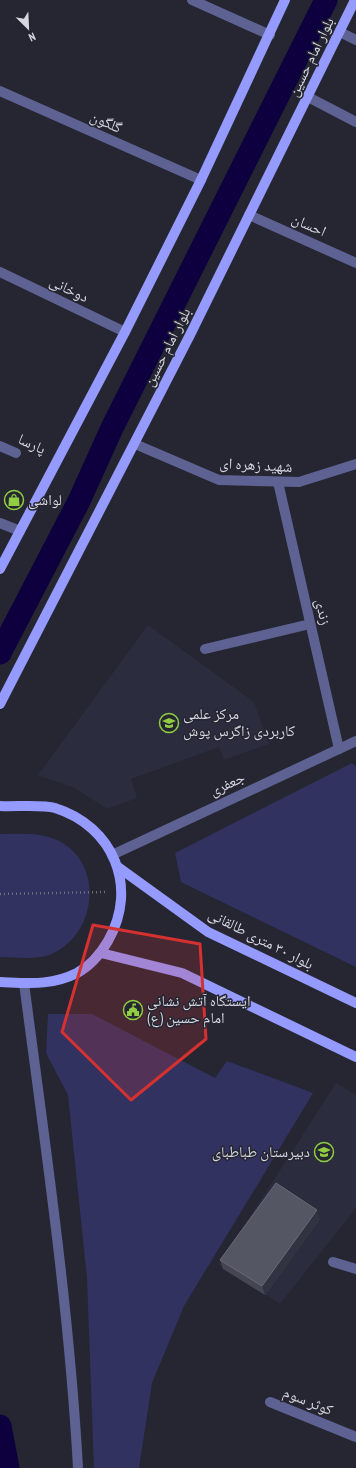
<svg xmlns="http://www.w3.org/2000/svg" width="356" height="1468" viewBox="0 0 356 1468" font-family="'PT Sans Narrow','Noto Naskh Arabic',sans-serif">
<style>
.built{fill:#2b2c3e}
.green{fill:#313260}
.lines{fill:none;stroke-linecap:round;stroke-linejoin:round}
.canal{stroke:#0e003f;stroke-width:23}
.path{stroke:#6e6f79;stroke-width:2.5;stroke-dasharray:1 3;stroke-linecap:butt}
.minor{stroke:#5e6292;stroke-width:10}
.major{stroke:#959afe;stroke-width:10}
.wall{fill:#454654}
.shaded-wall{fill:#323340}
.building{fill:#555663;stroke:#696a76}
.marked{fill:#d63131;fill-opacity:0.2;stroke:#d63131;stroke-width:3;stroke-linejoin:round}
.labels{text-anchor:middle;stroke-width:3;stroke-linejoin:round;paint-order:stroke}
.street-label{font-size:15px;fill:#d6d7e0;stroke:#252632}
.poi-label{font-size:15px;fill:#d6d7e0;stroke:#252632;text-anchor:start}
</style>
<rect width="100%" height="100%" fill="#252632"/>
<g class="built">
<polygon points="148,625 254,702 269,744 224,760 219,747 131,779 137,798 107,809 75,788 38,775"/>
<polygon points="336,1083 356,1095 356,1208 280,1304 219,1265"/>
</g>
<g class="green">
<polygon points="352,763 356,767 356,967 181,882 175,853"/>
<path d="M 0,834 C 19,834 39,832 57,840 C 106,863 97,937 49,955 C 34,960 15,957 0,957 Z"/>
<polygon points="48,1014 92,1014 215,1078 227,1061 313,1093 184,1306 152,1383 139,1468 94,1468 87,1278 68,1095 46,1053"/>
</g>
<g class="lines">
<g class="canal">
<polyline points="0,653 79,501 112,428 326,0"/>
<polyline points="0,1426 8,1468"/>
</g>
<polyline class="path" points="0,894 105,892"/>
<g class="minor">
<polyline points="192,0 270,35"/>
<polyline points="340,32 356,40"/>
<polyline points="0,91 201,180"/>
<polyline points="308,97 356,122"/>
<polyline points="249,215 356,263"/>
<polyline points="0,272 125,332"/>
<polyline points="135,444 219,480 299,482 356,464"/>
<polyline points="0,446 16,453"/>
<polyline points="278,482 339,749"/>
<polyline points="0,523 20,531"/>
<polyline points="205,649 310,624"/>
<polyline points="112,855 356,741"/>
<path d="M 24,983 C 45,1144 69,1305 78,1468"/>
<polyline points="333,1262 356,1269"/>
<polyline points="270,1402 356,1437"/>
</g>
<g class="major">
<polyline points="0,569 125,332 201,180 285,0"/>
<polyline points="0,704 190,335 355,0"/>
<path d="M 0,806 C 14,807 42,804 55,808 C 113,826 139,887 108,941 C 101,953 90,966 77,973 C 51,986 28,983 0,982"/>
<polyline points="118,867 208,932 356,1003"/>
<polyline points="101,953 182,973 356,1057"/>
</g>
</g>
<polygon class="wall" points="320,1219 265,1295 223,1269 220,1260"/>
<polygon class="shaded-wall" points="317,1210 320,1219 265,1295 262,1286"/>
<polygon class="building" points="276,1183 317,1210 262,1286 220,1260"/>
<path class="marked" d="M 93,925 L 200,944 L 206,1039 L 131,1100 L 62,1032 Z"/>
<defs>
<symbol id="shop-ring" viewBox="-11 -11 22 22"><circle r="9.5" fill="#252632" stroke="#90cd41" stroke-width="1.5"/><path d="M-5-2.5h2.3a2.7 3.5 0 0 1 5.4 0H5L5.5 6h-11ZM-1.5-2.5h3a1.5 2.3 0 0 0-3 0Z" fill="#90cd41"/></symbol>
<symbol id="university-ring" viewBox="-11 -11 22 22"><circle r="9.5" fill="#252632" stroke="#90cd41" stroke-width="1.5"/><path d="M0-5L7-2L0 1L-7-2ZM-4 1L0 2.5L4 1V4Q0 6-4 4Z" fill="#90cd41"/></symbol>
<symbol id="civic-ring" viewBox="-11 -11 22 22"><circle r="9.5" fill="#252632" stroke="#90cd41" stroke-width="1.5"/><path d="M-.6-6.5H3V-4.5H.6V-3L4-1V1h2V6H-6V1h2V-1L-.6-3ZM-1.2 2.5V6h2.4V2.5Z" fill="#90cd41"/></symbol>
<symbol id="school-ring" viewBox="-11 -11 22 22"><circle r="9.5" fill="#252632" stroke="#90cd41" stroke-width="1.5"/><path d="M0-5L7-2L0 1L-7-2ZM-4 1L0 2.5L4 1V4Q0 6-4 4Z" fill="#90cd41"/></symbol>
</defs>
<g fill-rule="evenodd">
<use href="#shop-ring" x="3" y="489" width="22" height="22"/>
<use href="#university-ring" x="158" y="712" width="22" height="22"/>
<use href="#civic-ring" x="122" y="999" width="22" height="22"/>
<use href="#school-ring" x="313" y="1141" width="22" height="22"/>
</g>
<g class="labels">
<g class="street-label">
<text transform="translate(311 57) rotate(-64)" y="5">بلوار امام حسین</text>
<text transform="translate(106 122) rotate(24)" y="5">گلگون</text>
<text transform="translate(309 225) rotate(24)" y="5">احسان</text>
<text transform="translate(69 289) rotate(26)" y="5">دوخانی</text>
<text transform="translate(167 347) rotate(-63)" y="5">بلوار امام حسین</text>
<text transform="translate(32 444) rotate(25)" y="5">پارسا</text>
<text transform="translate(256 465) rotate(3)" y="5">شهید زهره ای</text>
<text transform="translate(323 612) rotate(77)" y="5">زندی</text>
<text transform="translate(227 784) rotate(-25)" y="5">جعفری</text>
<text transform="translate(261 939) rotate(27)" y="5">بلوار ۳۰ متری طالقانی</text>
<text transform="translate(308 1401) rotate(22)" y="5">کوثر سوم</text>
</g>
<g class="poi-label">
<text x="28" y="505">لواشی</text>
<text x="183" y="719">مرکز علمی<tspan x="183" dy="17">کاربردی زاگرس پوش</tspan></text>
<text x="147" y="1006">ایستگاه آتش نشانی<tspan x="147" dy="17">امام حسین (ع)</tspan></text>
<text x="310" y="1157" text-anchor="end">دبیرستان طباطبای</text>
</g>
</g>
<g transform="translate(28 28) rotate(156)" stroke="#252632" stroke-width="3" paint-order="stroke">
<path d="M0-3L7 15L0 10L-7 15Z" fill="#d6d7e0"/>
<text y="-6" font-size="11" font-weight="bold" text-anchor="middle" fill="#d6d7e0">N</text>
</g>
</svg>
